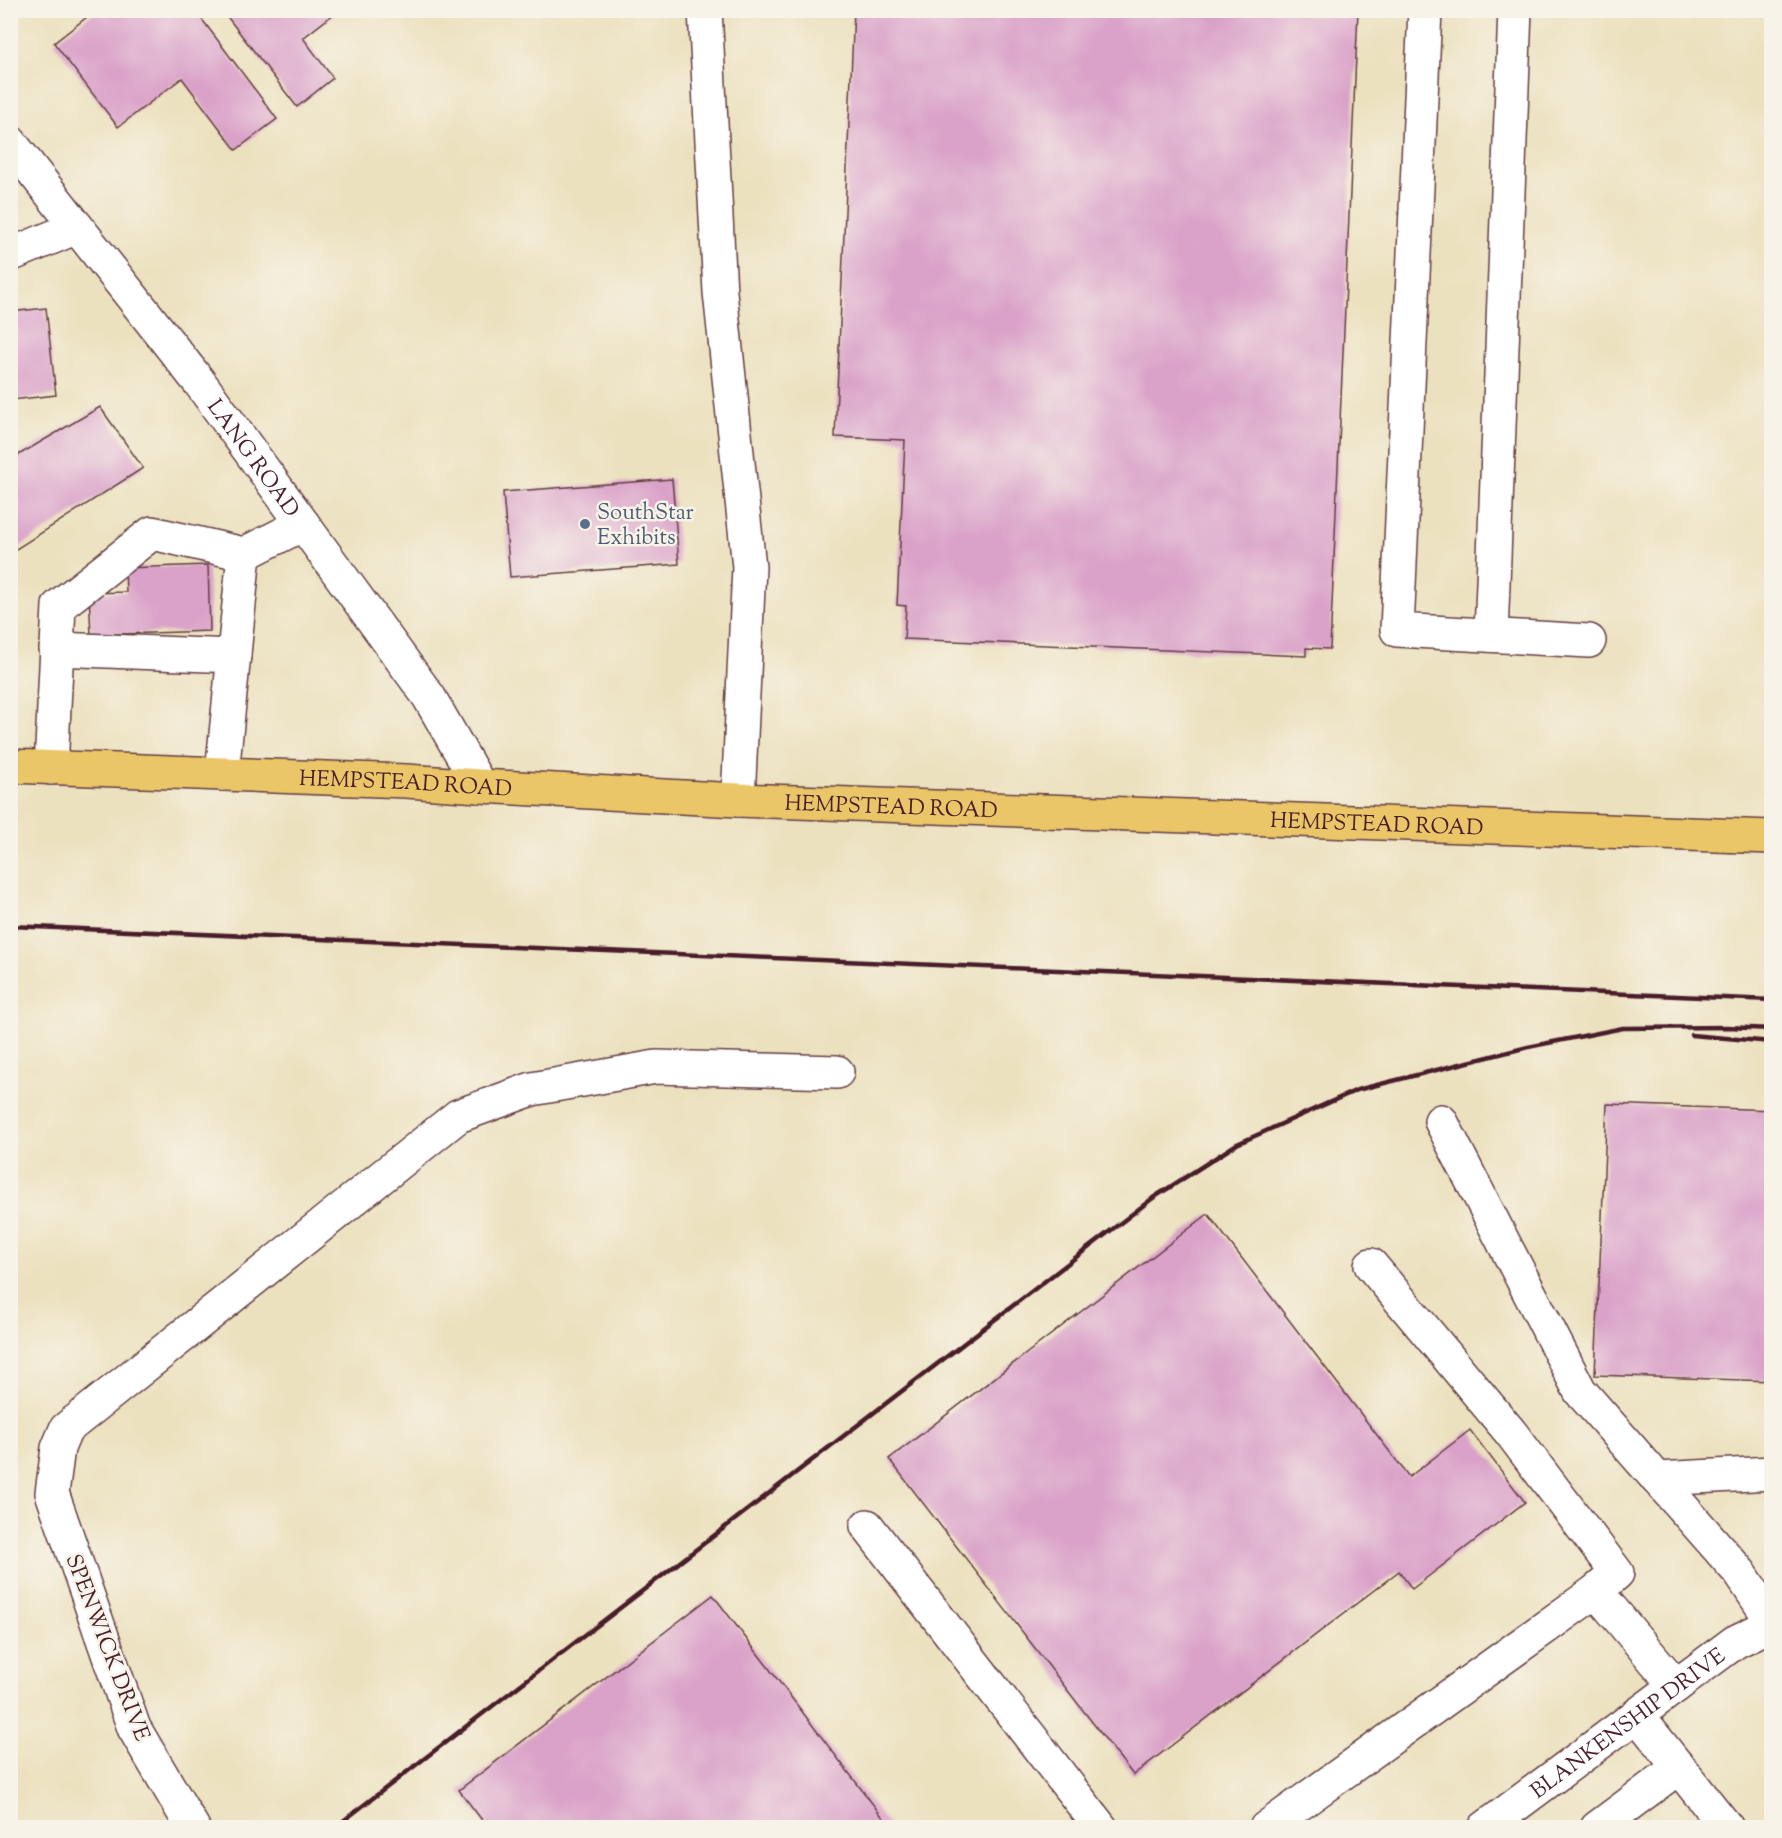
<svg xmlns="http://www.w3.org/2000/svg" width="1782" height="1838" viewBox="0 0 1782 1838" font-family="'Sorts Mill Goudy',serif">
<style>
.building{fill:#daa2c9}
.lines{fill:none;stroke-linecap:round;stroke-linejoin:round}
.minor-casing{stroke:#623c41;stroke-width:36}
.major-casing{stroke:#623c41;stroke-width:36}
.minor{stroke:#fff;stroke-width:33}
.major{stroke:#eac669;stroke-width:33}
.rail{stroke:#4a1f2b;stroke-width:4.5}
.service-dot{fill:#5c6f8a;stroke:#f7f3e8;stroke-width:2}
.labels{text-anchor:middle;stroke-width:5;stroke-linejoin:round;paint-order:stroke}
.street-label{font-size:22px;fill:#4a1f2b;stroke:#f7f3e8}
.service-label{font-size:22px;fill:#4e5e75;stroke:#f7f3e8;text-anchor:start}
</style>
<rect width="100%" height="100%" fill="#f7f3e8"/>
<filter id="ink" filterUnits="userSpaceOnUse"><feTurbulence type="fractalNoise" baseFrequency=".0167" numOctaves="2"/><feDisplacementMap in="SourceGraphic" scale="12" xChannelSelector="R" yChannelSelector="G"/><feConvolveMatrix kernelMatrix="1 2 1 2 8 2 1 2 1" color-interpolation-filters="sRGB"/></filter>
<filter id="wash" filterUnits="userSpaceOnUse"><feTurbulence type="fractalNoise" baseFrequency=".008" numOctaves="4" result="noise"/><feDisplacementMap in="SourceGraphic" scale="24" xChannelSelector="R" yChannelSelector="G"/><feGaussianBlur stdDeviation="1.35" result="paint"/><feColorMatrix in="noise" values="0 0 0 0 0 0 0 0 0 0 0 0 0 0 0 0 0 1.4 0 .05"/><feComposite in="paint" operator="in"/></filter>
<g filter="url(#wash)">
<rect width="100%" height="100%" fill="#ece1bf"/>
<g id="blocks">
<g class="building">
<polygon points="96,10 195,10 277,119 236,150 182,78 118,127 54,43"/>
<polygon points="222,10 339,10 303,38 333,78 297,107"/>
<polygon points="854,10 1358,10 1330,649 1306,648 1306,656 904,639 906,606 897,605 905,440 835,437"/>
<polygon points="46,308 56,395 12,400 10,312"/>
<polygon points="100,407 143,468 10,553 10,460"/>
<polygon points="672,479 679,564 510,577 503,492"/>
<polygon points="208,565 210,631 91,635 89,593 126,592 125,568"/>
<polygon points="1607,1104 1772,1110 1772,1381 1595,1375"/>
<polygon points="1208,1214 1409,1477 1470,1430 1525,1502 1412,1589 1399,1571 1133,1775 889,1459"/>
<polygon points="713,1595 891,1828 488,1828 459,1790"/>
</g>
</g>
</g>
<g filter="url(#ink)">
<use href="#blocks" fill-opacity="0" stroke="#623c41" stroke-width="1.5"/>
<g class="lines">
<defs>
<g id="minor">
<polyline points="705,10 720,292 749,567 738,800"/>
<polyline points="1425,10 1397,630 1589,641"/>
<path id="s1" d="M 10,142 L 200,383 L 303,524 L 429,697 L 480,786"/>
<polyline points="10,255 77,227"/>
<polyline points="1491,635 1515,10"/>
<polyline points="56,649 234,656"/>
<polyline points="51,768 59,606 152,533 244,554 303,524"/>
<polyline points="222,774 244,554"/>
<polyline points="1441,1121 1580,1391 1740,1573 1772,1621"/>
<polyline points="1371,1265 1511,1433 1617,1573 1596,1591"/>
<polyline points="1657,1479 1772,1473"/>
<polyline points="867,1526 1101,1828"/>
<polyline points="1637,1715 1727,1828"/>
<polyline points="193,1828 134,1728 52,1493 58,1448 66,1429 458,1116 532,1089 656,1067 837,1072"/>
<polyline points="1266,1828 1596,1591 1676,1686"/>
<path id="s2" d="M 1485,1828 L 1735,1642 L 1772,1624"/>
<polyline points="1597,1828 1679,1767"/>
</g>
<g id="major">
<path id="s3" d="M 10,766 L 406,781 L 480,786 L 738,800 L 1772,837"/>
</g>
</defs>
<use href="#minor" class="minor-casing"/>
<use href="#major" class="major-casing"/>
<use href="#minor" class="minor"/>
<use href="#major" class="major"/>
<g class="rail">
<polyline points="10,926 1772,1000"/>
<polyline points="1691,1035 1772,1042"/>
<polyline points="334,1828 1153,1198 1237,1144 1357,1090 1528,1047 1623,1028 1727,1027 1772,1029"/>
</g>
</g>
</g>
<circle class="service-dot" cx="585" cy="524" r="6"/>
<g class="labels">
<g class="street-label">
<text dy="8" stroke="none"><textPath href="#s1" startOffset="399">LANG ROAD</textPath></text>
<text dy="8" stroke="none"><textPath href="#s3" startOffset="396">HEMPSTEAD ROAD</textPath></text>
<text dy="8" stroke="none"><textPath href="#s3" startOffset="882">HEMPSTEAD ROAD</textPath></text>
<text dy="8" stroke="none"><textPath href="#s3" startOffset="1368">HEMPSTEAD ROAD</textPath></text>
<text transform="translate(109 1647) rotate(69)" y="8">SPENWICK DRIVE</text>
<text dy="8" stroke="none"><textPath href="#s2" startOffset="177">BLANKENSHIP DRIVE</textPath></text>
</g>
<g class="service-label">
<text x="597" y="519">SouthStar<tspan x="597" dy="25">Exhibits</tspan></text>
</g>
</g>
<rect width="1782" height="1838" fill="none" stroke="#f7f3e8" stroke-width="36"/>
</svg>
